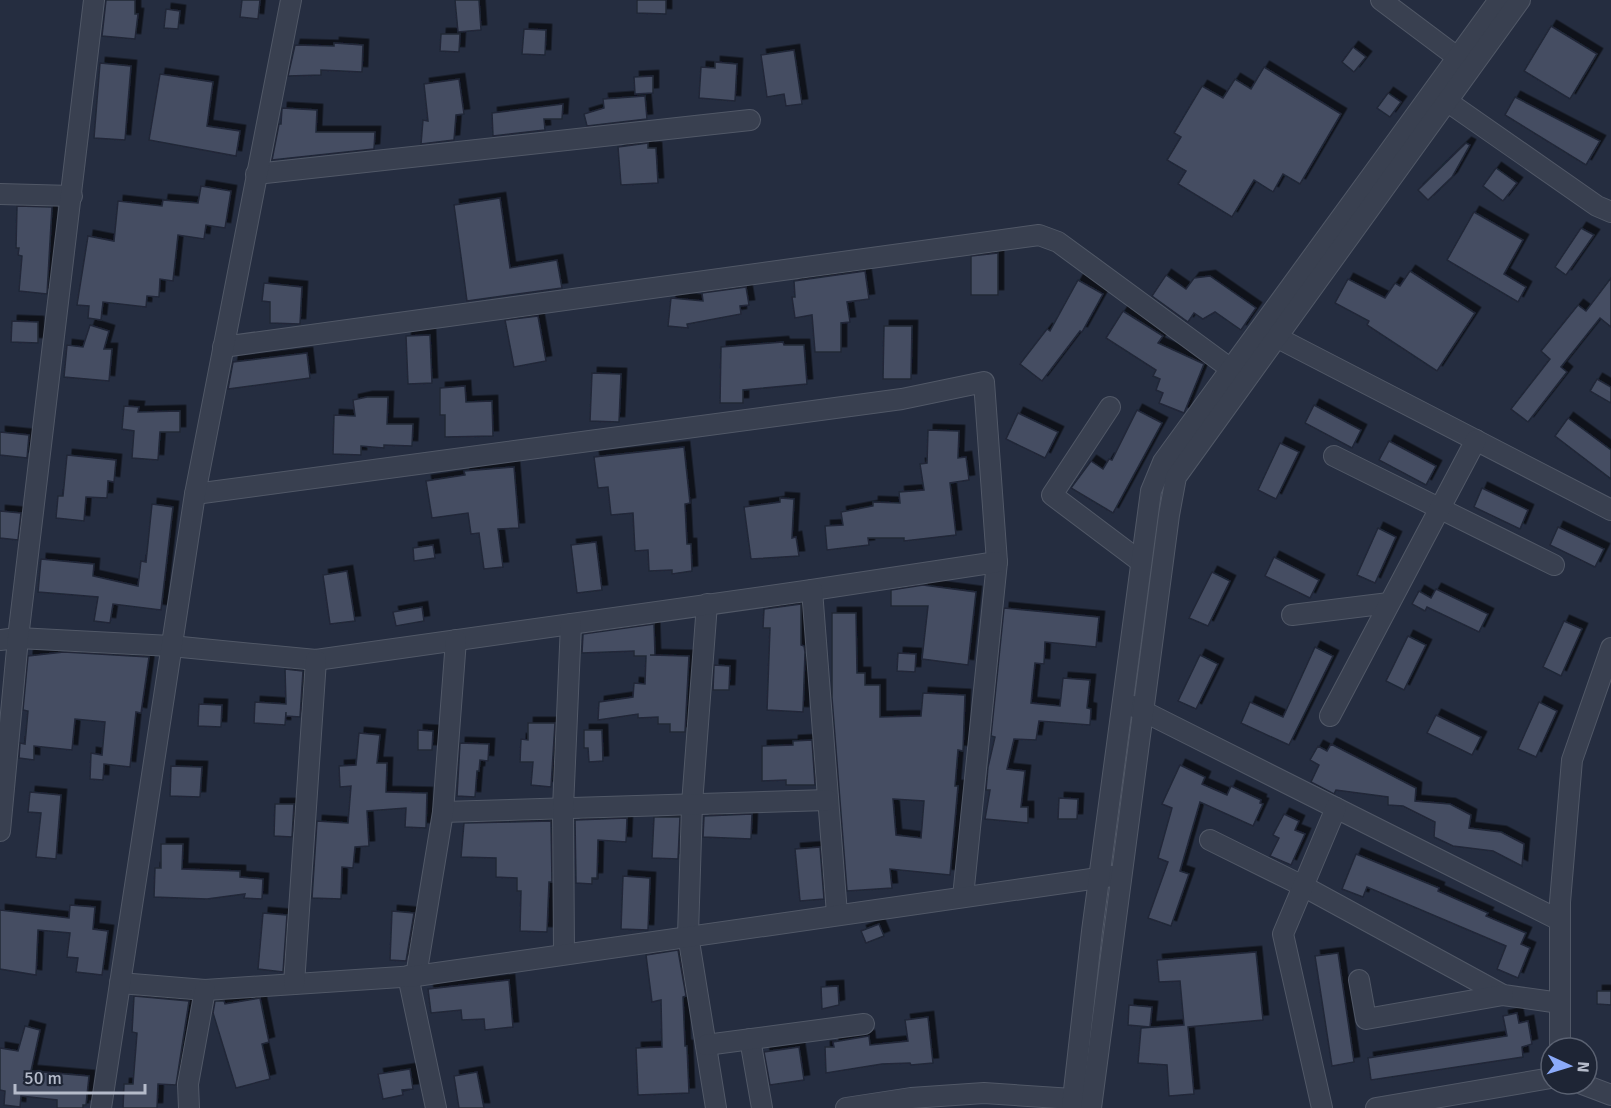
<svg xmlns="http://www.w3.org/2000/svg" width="1611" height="1108" viewBox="0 0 1611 1108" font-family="Signika,sans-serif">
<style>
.building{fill:#444d62;stroke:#202737;stroke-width:1.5;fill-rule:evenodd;filter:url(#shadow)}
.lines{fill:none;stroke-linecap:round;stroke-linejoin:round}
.minor-casing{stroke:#515867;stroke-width:22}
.minor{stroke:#394050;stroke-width:20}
</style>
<defs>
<filter id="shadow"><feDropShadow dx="5.5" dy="-5.5" stdDeviation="0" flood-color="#0009"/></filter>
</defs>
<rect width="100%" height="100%" fill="#252d40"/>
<g class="building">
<polygon points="106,0 135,0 135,14 138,14 135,39 102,36"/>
<polygon points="242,0 260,0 258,19 240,17"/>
<polygon points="455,0 479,0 481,30 458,32"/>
<polygon points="637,0 666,0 666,14 637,13"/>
<polygon points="166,9 180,11 178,29 164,28"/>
<polygon points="1551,26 1597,54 1570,99 1524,71"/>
<polygon points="524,29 546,30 545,55 522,54"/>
<polygon points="441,34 460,34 459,52 440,51"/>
<polygon points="334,43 363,45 362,72 321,70 321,75 288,76 295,45 334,46"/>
<polygon points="1353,47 1366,57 1354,72 1342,62"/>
<polygon points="794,50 802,104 786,106 784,94 767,97 761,55"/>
<polygon points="715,62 737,64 735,101 699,98 701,67 715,68"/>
<polygon points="100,63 131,66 125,140 94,138"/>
<polygon points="1264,67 1341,114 1300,184 1283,174 1273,192 1254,180 1232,217 1178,184 1186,171 1167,160 1181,137 1174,133 1202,86 1223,98 1235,79 1251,89"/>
<polygon points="160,74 213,82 207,126 240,131 236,156 149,140"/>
<polygon points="653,76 653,93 635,94 634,77"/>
<polygon points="459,79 464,114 456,115 454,140 421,144 423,120 428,121 424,84"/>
<polygon points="1388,93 1401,102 1390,117 1377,108"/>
<polygon points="645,96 647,119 587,126 584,114 604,108 603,99"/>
<polygon points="1515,97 1600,141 1586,165 1505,115"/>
<polygon points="563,104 562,119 544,119 545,130 493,136 492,113"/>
<polygon points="282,108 317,110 316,132 375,132 374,149 272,160 279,124 281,124"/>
<polygon points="648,143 648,148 656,148 658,183 621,185 618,147"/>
<polygon points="1466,143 1470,145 1452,177 1428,200 1418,190"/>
<polygon points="1496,168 1517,183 1503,201 1483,186"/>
<polygon points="201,186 231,191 225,228 206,225 204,239 178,235 173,281 160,279 159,297 147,296 146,307 103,302 101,320 88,318 89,306 77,305 88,236 114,241 118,201 162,206 163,200 198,203"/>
<polygon points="500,198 510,268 557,260 562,288 467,301 454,205"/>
<polygon points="17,206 52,207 47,294 19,291 22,256 18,255 19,248 16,248"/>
<polygon points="1474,212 1523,240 1504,274 1526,287 1518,302 1447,260"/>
<polygon points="1581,228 1594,235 1566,275 1555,267"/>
<polygon points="998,253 998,295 971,295 971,256"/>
<polygon points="865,271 869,299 847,302 850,322 841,323 841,352 815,352 812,315 795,318 792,297 795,297 794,281"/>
<polygon points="1410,271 1475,313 1437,371 1367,325 1369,321 1335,303 1348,279 1385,298 1395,283 1400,286"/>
<polygon points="1166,275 1186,289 1194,278 1210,276 1256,308 1241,330 1215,312 1203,319 1194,313 1188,322 1152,296"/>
<polygon points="1611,278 1611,327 1600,318 1561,367 1567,372 1528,422 1511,409 1550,359 1541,351 1578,305 1586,311"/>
<polygon points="1078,280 1103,294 1082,332 1080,331 1042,381 1020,364 1047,329 1050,331"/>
<polygon points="264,283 302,287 300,324 270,323 270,302 262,301"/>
<polygon points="746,287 749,305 740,306 741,314 687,324 688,328 668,326 671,298 703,301 702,293"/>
<polygon points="1123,311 1163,336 1158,343 1204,364 1184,413 1159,403 1163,393 1156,390 1160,379 1153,376 1156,370 1106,338"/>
<polygon points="538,316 546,361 514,367 505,320"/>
<polygon points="12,321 38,322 38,343 11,342"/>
<polygon points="90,325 109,331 104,349 112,349 109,381 64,377 67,345 83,347"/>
<polygon points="884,326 912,326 911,379 883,379"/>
<polygon points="430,335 432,383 408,384 406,336"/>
<polygon points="783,342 784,345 804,345 807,384 743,390 743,403 720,403 721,347"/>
<polygon points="307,353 310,378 228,389 233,362"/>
<polygon points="592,373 621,374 619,422 590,421"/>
<polygon points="1597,379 1611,387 1611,403 1590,391"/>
<polygon points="465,386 466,402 492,401 493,436 445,437 445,415 440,415 440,388"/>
<polygon points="367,397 388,397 387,424 413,424 412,446 384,445 384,448 361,446 361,455 333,454 334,415 355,416 353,400"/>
<polygon points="1314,405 1361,430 1352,448 1305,423"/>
<polygon points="124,406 139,407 138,412 180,411 180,432 160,432 158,460 132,458 134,431 122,429"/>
<polygon points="1137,410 1162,423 1113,513 1071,488 1091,461 1103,469 1109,459 1112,460"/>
<polygon points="1018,413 1058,432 1045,458 1006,439"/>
<polygon points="1568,418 1611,450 1611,479 1555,436"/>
<polygon points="928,430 959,431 958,458 966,457 969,480 950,483 956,535 904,541 904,538 868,538 869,545 827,550 825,526 843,525 841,512 873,506 873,502 900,503 899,492 924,490 920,464 927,463"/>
<polygon points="0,432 29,435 27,458 0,455"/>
<polygon points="1389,441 1436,466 1426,485 1379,460"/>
<polygon points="1280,443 1299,452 1276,499 1258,490"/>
<polygon points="684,447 690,503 685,504 687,544 691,544 692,571 672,574 672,570 649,571 648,550 635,551 633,513 611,515 608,487 598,488 594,457"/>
<polygon points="67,455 116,460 114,482 108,481 107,498 86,497 84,521 56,518 58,496 63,496"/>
<polygon points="514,467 519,528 498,529 503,567 484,569 479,533 471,534 468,513 432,518 426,481 465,475 464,471"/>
<polygon points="1482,488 1528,510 1520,529 1474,507"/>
<polygon points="780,498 794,499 792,538 796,537 799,556 751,559 744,507 780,502"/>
<polygon points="152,504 173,507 161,610 113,604 110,623 94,621 98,597 38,592 41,559 94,564 93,576 138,586 141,561 146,562"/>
<polygon points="0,511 21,513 18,540 0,538"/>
<polygon points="1558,527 1604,549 1595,567 1550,545"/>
<polygon points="1378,528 1396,537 1375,583 1357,575"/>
<polygon points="596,542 602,590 577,593 571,545"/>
<polygon points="433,545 435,558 414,561 413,548"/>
<polygon points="1274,557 1319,580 1310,598 1265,576"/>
<polygon points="347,571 355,621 330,624 323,575"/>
<polygon points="1212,572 1230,581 1208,626 1189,618"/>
<polygon points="923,585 976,592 968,665 922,659 928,606 891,606 891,590"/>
<polygon points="1436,589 1488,614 1479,632 1427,607 1425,611 1412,604 1419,591 1431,598"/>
<polygon points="801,604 801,645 804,646 805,652 803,712 767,710 770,628 763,628 764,609"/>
<polygon points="422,607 424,621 396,626 393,612"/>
<polygon points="1004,608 1099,617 1096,647 1045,642 1044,664 1035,663 1031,703 1060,706 1063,678 1090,680 1087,708 1091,709 1090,725 1039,721 1036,740 1014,739 1007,769 1025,771 1021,807 1028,807 1028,823 985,819 990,790 986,790 988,767 995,737 991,736"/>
<path d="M 832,613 L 856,613 L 857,673 L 865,673 L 865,685 L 880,685 L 880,717 L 921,716 L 923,693 L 965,695 L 963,751 L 958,750 L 955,786 L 958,786 L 950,875 L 890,869 L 892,888 L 847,891 L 832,698 ZM 893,799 L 924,801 L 921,838 L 896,835 Z"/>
<polygon points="1564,621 1582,629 1561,676 1543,667"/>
<polygon points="654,624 655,655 650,655 689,656 685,732 670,732 670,724 658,724 658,717 638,718 638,714 598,720 599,702 633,697 634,683 645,684 646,656 634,656 634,651 582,653 583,634"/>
<polygon points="1408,636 1426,645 1404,690 1386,681"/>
<polygon points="1315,647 1333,656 1289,745 1241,723 1250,702 1283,717"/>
<polygon points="64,652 149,657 141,713 136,712 130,767 104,764 103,780 90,779 91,753 102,755 105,722 75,719 72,750 34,746 34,760 19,758 20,743 25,744 28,711 23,710 28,656"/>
<polygon points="898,653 916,654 915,672 897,671"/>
<polygon points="1200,655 1218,664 1196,709 1178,701"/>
<polygon points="714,665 730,666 729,690 713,690"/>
<polygon points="285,669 303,671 300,717 286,716 286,712 285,725 254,723 255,702 286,704"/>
<polygon points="1539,702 1557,711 1536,757 1518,749"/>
<polygon points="199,704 222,705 221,727 198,726"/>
<polygon points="1436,715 1481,737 1472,755 1427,733"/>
<polygon points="528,723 555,723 551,787 531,785 533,762 520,762 521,739 528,740"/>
<polygon points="418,730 433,731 432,750 418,750"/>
<polygon points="584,730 602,730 603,761 589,762 588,748 584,748"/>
<polygon points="359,733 380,735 377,763 387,763 386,792 427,793 426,828 405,827 406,808 367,811 369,846 355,847 353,868 342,867 341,899 312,898 317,821 348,823 351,786 340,787 339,766 356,765"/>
<polygon points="812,740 815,785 786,785 786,780 762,781 762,746 793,745 793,741"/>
<polygon points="460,743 489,744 488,761 480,760 479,771 477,771 475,797 457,796"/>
<polygon points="1331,744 1416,788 1415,801 1450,804 1471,815 1469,828 1501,832 1524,844 1522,866 1493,851 1453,846 1434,837 1435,822 1403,806 1388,805 1388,797 1336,790 1334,794 1311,782 1319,765 1310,760 1318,746 1327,751"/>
<polygon points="1180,765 1205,777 1202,784 1227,795 1231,786 1261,800 1260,803 1263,804 1253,826 1200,802 1180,871 1189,874 1171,926 1148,918 1168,862 1158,858 1172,808 1162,804"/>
<polygon points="171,766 202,767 200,797 170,796"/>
<polygon points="30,792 61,795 56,859 36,857 41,813 28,812"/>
<polygon points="1059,798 1078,799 1077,819 1058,819"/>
<polygon points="275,804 294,804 292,837 274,836"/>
<polygon points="752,814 751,839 703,837 704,816"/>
<polygon points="1284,814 1299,821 1295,830 1305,834 1291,865 1270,856 1279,838 1273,835"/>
<polygon points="654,817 680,817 678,859 652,858"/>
<polygon points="627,818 626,842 598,840 597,878 592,878 592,884 576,883 575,820"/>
<polygon points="551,821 552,882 549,882 547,932 520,931 521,891 517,891 517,878 496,877 496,858 461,857 464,823"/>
<polygon points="161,844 183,844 182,869 240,871 240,877 263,879 262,899 244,898 245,894 207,899 154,897 155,868 161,868"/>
<polygon points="820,847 824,899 800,901 795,849"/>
<polygon points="1356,854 1439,888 1438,891 1488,913 1486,916 1526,933 1521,944 1530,948 1518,978 1497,969 1506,946 1367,887 1363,897 1342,889"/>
<polygon points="623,876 650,878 648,930 621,929"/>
<polygon points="70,905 95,907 93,929 108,931 102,975 76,972 78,958 67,957 70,933 38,930 36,975 0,969 0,910 69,918"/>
<polygon points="392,911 414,913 406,961 390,960"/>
<polygon points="263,913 287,915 283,972 258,969"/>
<polygon points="879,924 884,936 866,943 861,931"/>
<polygon points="678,950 686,996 683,997 685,1046 687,1046 689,1093 638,1095 636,1048 662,1047 661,1000 652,1002 646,955"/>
<polygon points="1256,952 1263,1020 1188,1027 1194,1094 1169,1096 1167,1065 1138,1063 1141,1028 1184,1025 1180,981 1159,982 1157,960"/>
<polygon points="1338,953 1354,1062 1332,1066 1315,956"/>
<polygon points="509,980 513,1027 485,1030 484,1019 462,1020 461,1010 431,1013 428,989"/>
<polygon points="838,986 839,1005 822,1009 821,987"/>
<polygon points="1597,991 1611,991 1611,1005 1597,1004"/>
<polygon points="134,996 189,1001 176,1085 158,1084 157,1108 123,1108 124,1084 133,1084 137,1033 132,1032"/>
<polygon points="260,998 269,1042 262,1044 270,1079 236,1088 213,1013 215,1001 224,1001 225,1004"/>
<polygon points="1129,1005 1152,1007 1150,1027 1128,1025"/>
<polygon points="1517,1013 1519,1023 1528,1021 1532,1044 1522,1047 1523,1057 1371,1080 1368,1058 1507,1036 1503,1016"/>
<polygon points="928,1017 933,1063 911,1065 910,1063 882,1064 826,1073 825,1047 834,1047 833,1042 869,1036 870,1045 908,1041 905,1020"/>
<polygon points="25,1026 40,1030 31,1071 89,1076 86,1105 83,1105 83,1108 57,1108 57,1100 21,1096 20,1107 4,1105 5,1091 0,1090 0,1048 18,1051"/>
<polygon points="799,1047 804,1080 770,1085 764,1052"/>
<polygon points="410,1069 413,1089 402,1090 403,1095 383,1099 378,1074"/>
<polygon points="477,1072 484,1108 459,1108 454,1076"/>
</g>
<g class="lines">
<defs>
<g id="minor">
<polyline points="1381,0 1457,57"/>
<polyline points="1438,95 1597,206 1611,212"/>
<polyline points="256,174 750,120"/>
<polyline points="0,194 72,196"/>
<polyline points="1268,330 1278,338 1611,510"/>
<polyline points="223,347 1039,235 1058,242 1231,369"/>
<polyline points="1110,407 1052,495 1141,562"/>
<polyline points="1334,456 1554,565"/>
<polyline points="195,494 902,399 984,382 997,562 963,897"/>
<polyline points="812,590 997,562"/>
<polyline points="707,604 692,804 688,935 716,1108"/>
<polyline points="1292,615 1389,603"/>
<polyline points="0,640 18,638 171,646 316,660 812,590 837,914"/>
<polyline points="1133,706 1559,920"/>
<polyline points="1330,716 1476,440"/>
<polyline points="443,812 828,800"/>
<polyline points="0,831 18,638 94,0"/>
<polyline points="1210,840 1303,886 1503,995 1560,1003"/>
<polyline points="564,953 563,808 571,624"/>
<polyline points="408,976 436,1108"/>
<polyline points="416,976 443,812 456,640"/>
<polyline points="1359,980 1366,1019 1503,995"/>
<polyline points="120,983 205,990 416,976 1112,876"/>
<polyline points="294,984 316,660"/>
<polyline points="750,1039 762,1108"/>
<polyline points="706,1045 864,1024"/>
<polyline points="1560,1048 1560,902 1572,760 1611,648"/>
<polyline points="1582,1084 1611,1095"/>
<polyline points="101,1108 195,494 291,0"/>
<polyline points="189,1108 188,1084 205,990"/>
<polyline points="846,1108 911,1098 984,1093 1073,1099"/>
<path d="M 1072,1108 L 1092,931 L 1151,491 L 1163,462 C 1276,309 1387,154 1499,0"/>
<polyline points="1091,1108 1169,515 1176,477 1520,0"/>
<polyline points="1322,1108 1283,934 1336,808"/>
<polyline points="1376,1108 1551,1078"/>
</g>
</defs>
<use href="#minor" class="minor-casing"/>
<use href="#minor" class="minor"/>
</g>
<g transform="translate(1569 1066) rotate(94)"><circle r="28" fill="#1e2535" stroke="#5a6171" stroke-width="1.5"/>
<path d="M0-4.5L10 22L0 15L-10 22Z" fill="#8baaf9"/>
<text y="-9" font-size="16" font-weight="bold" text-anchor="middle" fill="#b5bbca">N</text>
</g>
<path d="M15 1084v9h130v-9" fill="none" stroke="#b5bbca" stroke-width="3"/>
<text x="24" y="1084" font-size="18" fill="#b5bbca" stroke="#1e2535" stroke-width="4.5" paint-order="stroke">50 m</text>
</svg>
